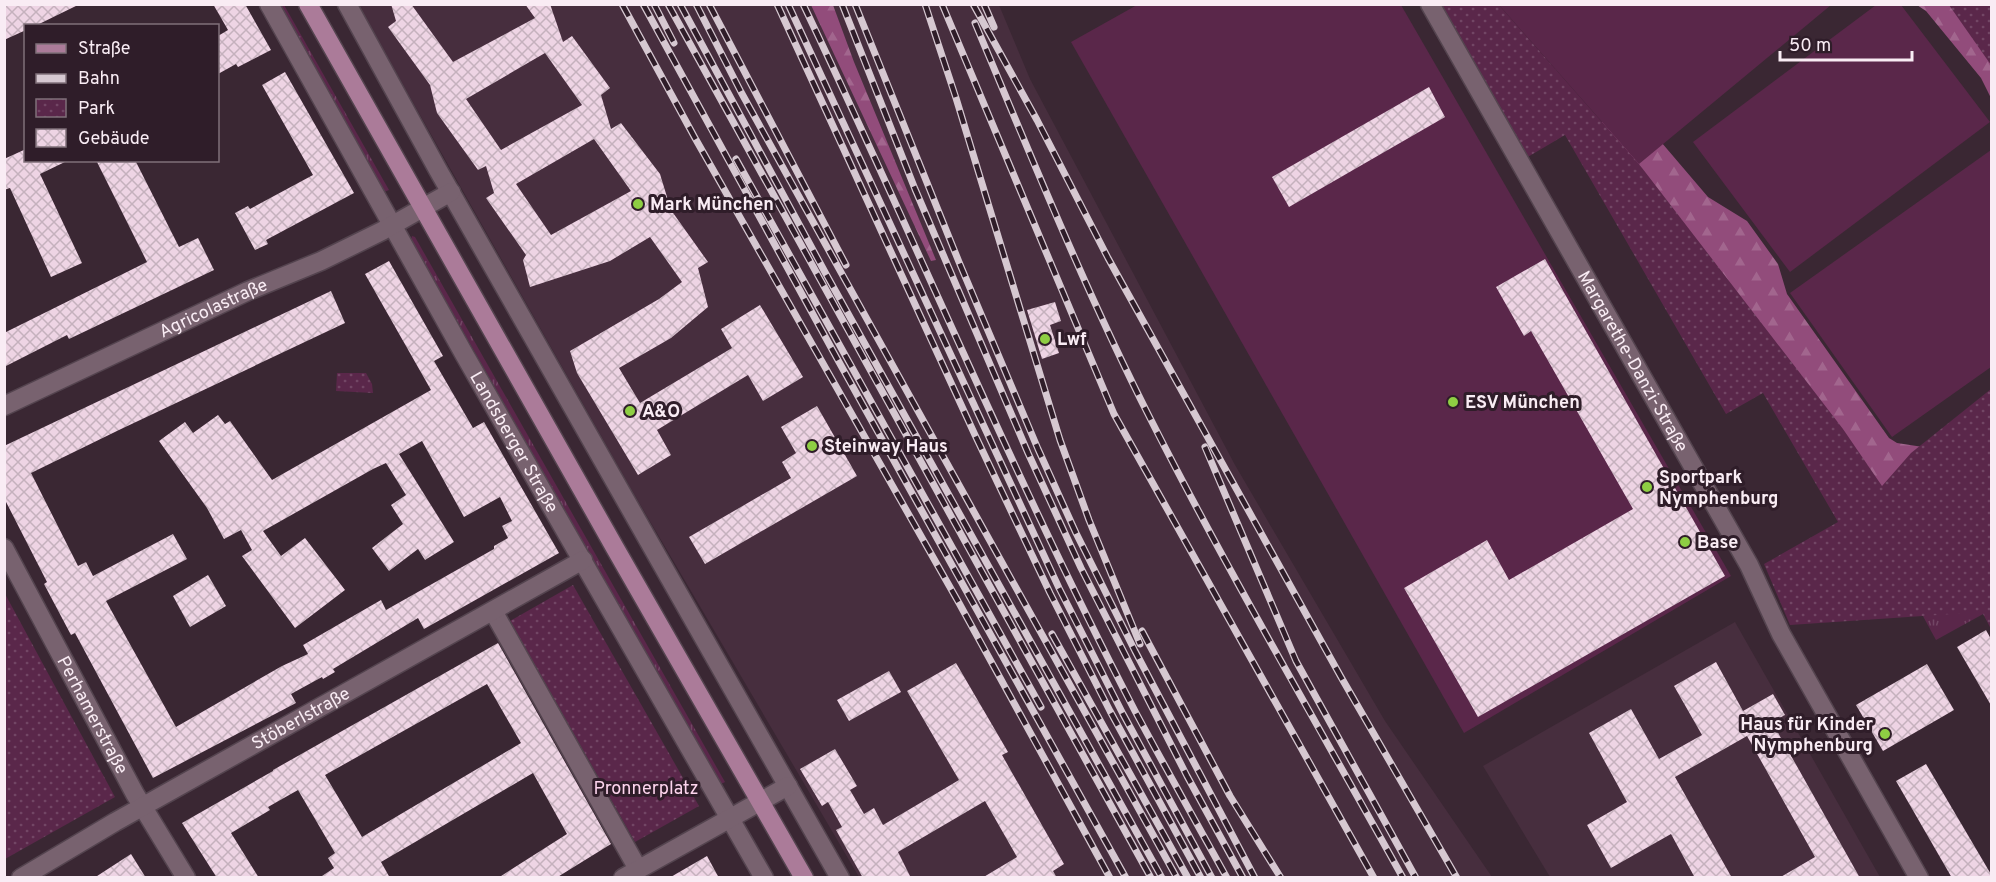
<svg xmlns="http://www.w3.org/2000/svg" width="1996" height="882" viewBox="0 0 1996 882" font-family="Overpass,sans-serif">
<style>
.built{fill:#472e3e}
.grass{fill:url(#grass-tufts)}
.forest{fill:url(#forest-firs)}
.park{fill:url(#park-dots)}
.garden{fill:#5a274a}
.building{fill:url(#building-cross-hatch);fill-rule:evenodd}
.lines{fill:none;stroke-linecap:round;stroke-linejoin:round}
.minor-casing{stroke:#54444f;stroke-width:21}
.primary-casing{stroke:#54444f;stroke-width:21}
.minor{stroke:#78626f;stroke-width:18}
.primary{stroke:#ab7b99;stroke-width:18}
.rail-casing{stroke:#d6c8d1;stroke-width:7}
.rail{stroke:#2f1d29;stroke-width:4.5;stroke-dasharray:14;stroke-linecap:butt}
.poi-dot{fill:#8ece43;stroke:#2f1d29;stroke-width:2}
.labels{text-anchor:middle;stroke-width:6;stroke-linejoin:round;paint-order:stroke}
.poi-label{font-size:18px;font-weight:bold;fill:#f9ecf4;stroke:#2f1d29;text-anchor:start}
.street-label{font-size:18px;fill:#f9ecf4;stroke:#2f1d29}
.park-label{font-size:18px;fill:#fdd4ed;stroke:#2f1d29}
</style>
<defs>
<pattern id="grass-tufts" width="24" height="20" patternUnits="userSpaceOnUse" patternTransform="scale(1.5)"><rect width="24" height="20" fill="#5a274a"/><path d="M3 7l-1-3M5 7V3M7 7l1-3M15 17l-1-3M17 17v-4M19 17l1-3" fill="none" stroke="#724665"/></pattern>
<pattern id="forest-firs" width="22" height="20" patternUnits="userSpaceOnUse" patternTransform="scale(1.5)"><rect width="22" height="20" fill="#924c7b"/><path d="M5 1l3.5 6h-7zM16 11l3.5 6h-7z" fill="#a2668e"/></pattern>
<pattern id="park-dots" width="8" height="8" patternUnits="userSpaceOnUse" patternTransform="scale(1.5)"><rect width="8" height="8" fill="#5a274a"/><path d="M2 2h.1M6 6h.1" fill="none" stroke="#724665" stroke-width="1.8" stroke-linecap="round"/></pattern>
<pattern id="building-cross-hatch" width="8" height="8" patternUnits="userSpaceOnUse" patternTransform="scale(1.5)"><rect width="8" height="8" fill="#eed4e4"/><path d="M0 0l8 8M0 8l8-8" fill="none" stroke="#c5b1bd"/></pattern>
</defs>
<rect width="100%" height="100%" fill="#3a2733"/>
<g class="built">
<polygon points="358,5 999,5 1030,79 1235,465 1385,721 1492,877 859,877 631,489"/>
<polygon points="1735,622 1880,877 1550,877 1483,766"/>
</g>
<g class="grass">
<polygon points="278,5 284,5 389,190 384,192"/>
<polygon points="412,236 415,237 725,782 721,784 411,240"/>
<polygon points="1935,526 1985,613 1936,640 1918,607"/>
</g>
<g class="forest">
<polygon points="811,5 833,5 854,62 936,260 931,261"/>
<polygon points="1917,5 1991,5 1991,98 1981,78 1926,11"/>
<polygon points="1598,122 1644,122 1708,197 1747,221 1778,264 1787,294 1889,438 1897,443 1923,447 1901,478 1877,489"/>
</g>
<g class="park">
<polygon points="1438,5 1499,5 1639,164 1843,429 1882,486 1911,453 1991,389 1991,629 1982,612 1790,625 1764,564 1838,522 1763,393 1726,414 1565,135 1526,158"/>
<polygon points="1949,5 1991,5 1991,65"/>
<polygon points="337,373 366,373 372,384 373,393 336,391"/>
<polygon points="573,585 699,806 635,842 510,621"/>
<polygon points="4,592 115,797 5,859 4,859"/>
</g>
<g class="garden">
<polygon points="1137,5 1401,5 1731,576 1464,733 1071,42"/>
<polygon points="1499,5 1831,5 1639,164"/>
<polygon points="1876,5 1901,5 1990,122 1790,272 1693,142"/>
<polygon points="1991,150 1991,367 1892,437 1790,293"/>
</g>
<g class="building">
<polygon points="4,4 80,4 35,26 26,26 26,30 4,40"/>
<polygon points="213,4 245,4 271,50 238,67 236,64 218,74 218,36 228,30"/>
<path d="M 391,4 L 411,4 L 453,62 L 535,18 L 525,4 L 550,4 L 563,42 L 572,36 L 610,88 L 601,95 L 611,129 L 621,123 L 660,174 L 671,210 L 708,262 L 698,268 L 708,307 L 671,338 L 619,368 L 640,403 L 732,348 L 721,329 L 760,305 L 803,377 L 763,401 L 748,375 L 657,430 L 671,455 L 638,475 L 577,373 L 570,351 L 659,299 L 682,282 L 650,237 L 610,261 L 530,287 L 523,260 L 526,255 L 486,198 L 494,193 L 486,166 L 478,170 L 437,113 L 430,85 L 388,27 L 396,21 ZM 545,53 L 582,105 L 501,150 L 466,99 ZM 594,139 L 631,191 L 551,235 L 516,184 Z"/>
<polygon points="285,72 354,193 266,240 268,244 255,250 235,213 248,206 250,209 313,175 262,85"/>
<polygon points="1429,87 1445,117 1289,207 1272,177"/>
<polygon points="26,149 26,160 69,160 40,174 82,263 51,277 10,188 4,190 4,159"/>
<polygon points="96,160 135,160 179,247 198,238 214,270 69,339 67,335 4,367 4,333 147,262"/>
<polygon points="1545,259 1725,576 1478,717 1404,588 1487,540 1509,580 1633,509 1531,331 1524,336 1496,287"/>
<polygon points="389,261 443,356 434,361 473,428 484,422 559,553 424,629 418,618 333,669 335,672 323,679 322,677 291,694 296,703 153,778 75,633 71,635 44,584 47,582 4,498 4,446 331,291 345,323 119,430 31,473 78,566 86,562 93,576 173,534 187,559 106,601 176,727 282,666 308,654 303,645 381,600 386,610 494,549 494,546 508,538 502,526 512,521 500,497 464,517 422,441 399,454 454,542 425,560 418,549 389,571 372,548 403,524 391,505 406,495 386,463 373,469 263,531 281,556 305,538 345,590 295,628 242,556 252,550 241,530 224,539 207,508 159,441 185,422 193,433 218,415 225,424 230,421 272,480 431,390 365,274"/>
<polygon points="1055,302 1061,321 1050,325 1059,353 1042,359 1027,310"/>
<polygon points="817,406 857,476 705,564 689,537 791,478 782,462 796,453 781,427"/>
<polygon points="208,575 226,606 190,627 173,596"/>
<polygon points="1986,630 1992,641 1992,707 1957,647"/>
<path d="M 498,643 L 611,844 L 556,878 L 498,878 L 567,834 L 533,773 L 381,862 L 390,878 L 319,878 L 334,868 L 328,858 L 335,853 L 298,790 L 268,807 L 270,810 L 231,833 L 259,878 L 217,878 L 182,823 L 273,771 L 273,770 ZM 487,684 L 521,743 L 362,837 L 325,775 Z"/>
<polygon points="1716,662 1743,711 1773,694 1785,715 1772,722 1860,878 1779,878 1815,857 1747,736 1675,777 1732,878 1695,878 1671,834 1611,868 1587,825 1627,802 1589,733 1631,709 1659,759 1702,735 1674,686"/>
<polygon points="956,663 1008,752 1002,755 1064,864 1053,871 1057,878 982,878 1017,857 985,801 898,852 911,878 863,878 836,830 842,827 828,802 822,806 800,769 835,749 857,786 850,790 864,814 874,808 883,825 959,780 907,691"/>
<polygon points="1927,664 1954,710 1883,751 1856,705"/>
<polygon points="889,671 901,692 849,721 837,700"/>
<polygon points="1926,764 1992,876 1992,878 1952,878 1896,781"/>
<polygon points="131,854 146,878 94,878"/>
<polygon points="707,856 719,878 669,878"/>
</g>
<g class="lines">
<defs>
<g id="minor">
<path id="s1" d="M 269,4 L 464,354 L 764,878"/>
<polyline points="347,4 438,170 840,878"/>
<path id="s2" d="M 1430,4 L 1749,565 L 1781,634 L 1919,878"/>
<path id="s3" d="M 4,406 L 248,291 L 321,261 L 382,231 L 451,192"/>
<path id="s4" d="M 4,548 L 135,794 L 186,878"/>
<polyline points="493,611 638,869"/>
<path id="s5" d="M 21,878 L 115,822 L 583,560"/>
<polyline points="623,878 788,786"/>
</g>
<polyline id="primary" points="308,4 615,548 804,878"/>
</defs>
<use href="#minor" class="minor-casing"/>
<use href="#primary" class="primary-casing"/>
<use href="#minor" class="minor"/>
<use href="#primary" class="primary"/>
<defs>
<g id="rail">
<polyline points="622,4 695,138 959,603 1110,878"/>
<polyline points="643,4 839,362 1126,878"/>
<polyline points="654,4 674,43"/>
<polyline points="668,4 1151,878"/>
<polyline points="680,4 826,274 1162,878"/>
<polyline points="696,4 741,92 1177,878"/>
<polyline points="709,4 846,265"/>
<polyline points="777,4 975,435 1050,593 1110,711 1201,878"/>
<polyline points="788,4 1059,588 1123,714 1212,878"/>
<path d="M 803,4 C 915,239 1015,480 1135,711 C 1165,767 1196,822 1227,878"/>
<polyline points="842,4 915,189 1028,453 1081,568 1187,776 1243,878"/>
<polyline points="855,4 959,262 1038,449 1076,533 1135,651 1255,878"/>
<polyline points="925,4 956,98 1060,440 1089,520 1140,644"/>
<polyline points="942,4 1114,414 1374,878"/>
<polyline points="973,4 1037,120 1108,258 1341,677 1457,878"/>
<polyline points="984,4 994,27"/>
<path d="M 975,23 C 1031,156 1085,290 1150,418 C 1229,574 1318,725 1403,878"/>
<polyline points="736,159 1041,707"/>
<polyline points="1205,447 1296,661 1416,878"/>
<polyline points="1142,631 1230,796 1281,878"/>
<polyline points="1052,634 1188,878"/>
</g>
</defs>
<use href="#rail" class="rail-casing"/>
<use href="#rail" class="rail"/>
</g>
<g class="poi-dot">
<circle cx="638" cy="204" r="6"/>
<circle cx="1045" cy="339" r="6"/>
<circle cx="1453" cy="402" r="6"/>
<circle cx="630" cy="411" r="6"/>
<circle cx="812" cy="446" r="6"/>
<circle cx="1647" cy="487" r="6"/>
<circle cx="1685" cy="542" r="6"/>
<circle cx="1885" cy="734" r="6"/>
</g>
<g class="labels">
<g class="poi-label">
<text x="650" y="210">Mark München</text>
<text x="1057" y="345">Lwf</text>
<text x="1465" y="408">ESV München</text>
<text x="642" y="417">A&amp;O</text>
<text x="824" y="452">Steinway Haus</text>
<text x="1659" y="483">Sportpark<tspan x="1659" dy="21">Nymphenburg</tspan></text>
<text x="1697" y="548">Base</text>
<text x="1873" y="730" text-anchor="end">Haus für Kinder<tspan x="1873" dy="21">Nymphenburg</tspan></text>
</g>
<g class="street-label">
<text dy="6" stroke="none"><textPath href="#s3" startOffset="231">Agricolastraße</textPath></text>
<text dy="6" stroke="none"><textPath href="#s2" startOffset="411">Margarethe-Danzi-Straße</textPath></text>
<text dy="6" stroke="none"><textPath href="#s1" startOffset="502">Landsberger Straße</textPath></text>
<text dy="6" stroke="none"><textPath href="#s4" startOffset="189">Perhamerstraße</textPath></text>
<text dy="6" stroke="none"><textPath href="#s5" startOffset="322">Stöberlstraße</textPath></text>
</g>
<g class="park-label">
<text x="646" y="794">Pronnerplatz</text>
</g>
</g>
<rect width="1996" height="882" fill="none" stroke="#f9ecf4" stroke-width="12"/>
<rect x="24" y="24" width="195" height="138" fill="#2f1d29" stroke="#80707a" stroke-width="1.5"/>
<rect x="36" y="44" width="30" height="9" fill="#ab7b99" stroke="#80707a" stroke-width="1.5"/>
<text x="78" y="54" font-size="18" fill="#f9ecf4">Straße</text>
<rect x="36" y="74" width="30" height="9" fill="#d6c8d1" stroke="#80707a" stroke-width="1.5"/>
<text x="78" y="84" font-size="18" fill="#f9ecf4">Bahn</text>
<rect x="36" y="99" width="30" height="18" fill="url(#park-dots)" stroke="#80707a" stroke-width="1.5"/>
<text x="78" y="114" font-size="18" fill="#f9ecf4">Park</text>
<rect x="36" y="129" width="30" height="18" fill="url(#building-cross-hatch)" stroke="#80707a" stroke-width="1.5"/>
<text x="78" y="144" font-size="18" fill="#f9ecf4">Gebäude</text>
<path d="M1780 51v9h132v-9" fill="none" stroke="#f9ecf4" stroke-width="3"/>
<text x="1789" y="51" font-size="18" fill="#f9ecf4" stroke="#2f1d29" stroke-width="4.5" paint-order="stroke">50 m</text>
</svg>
